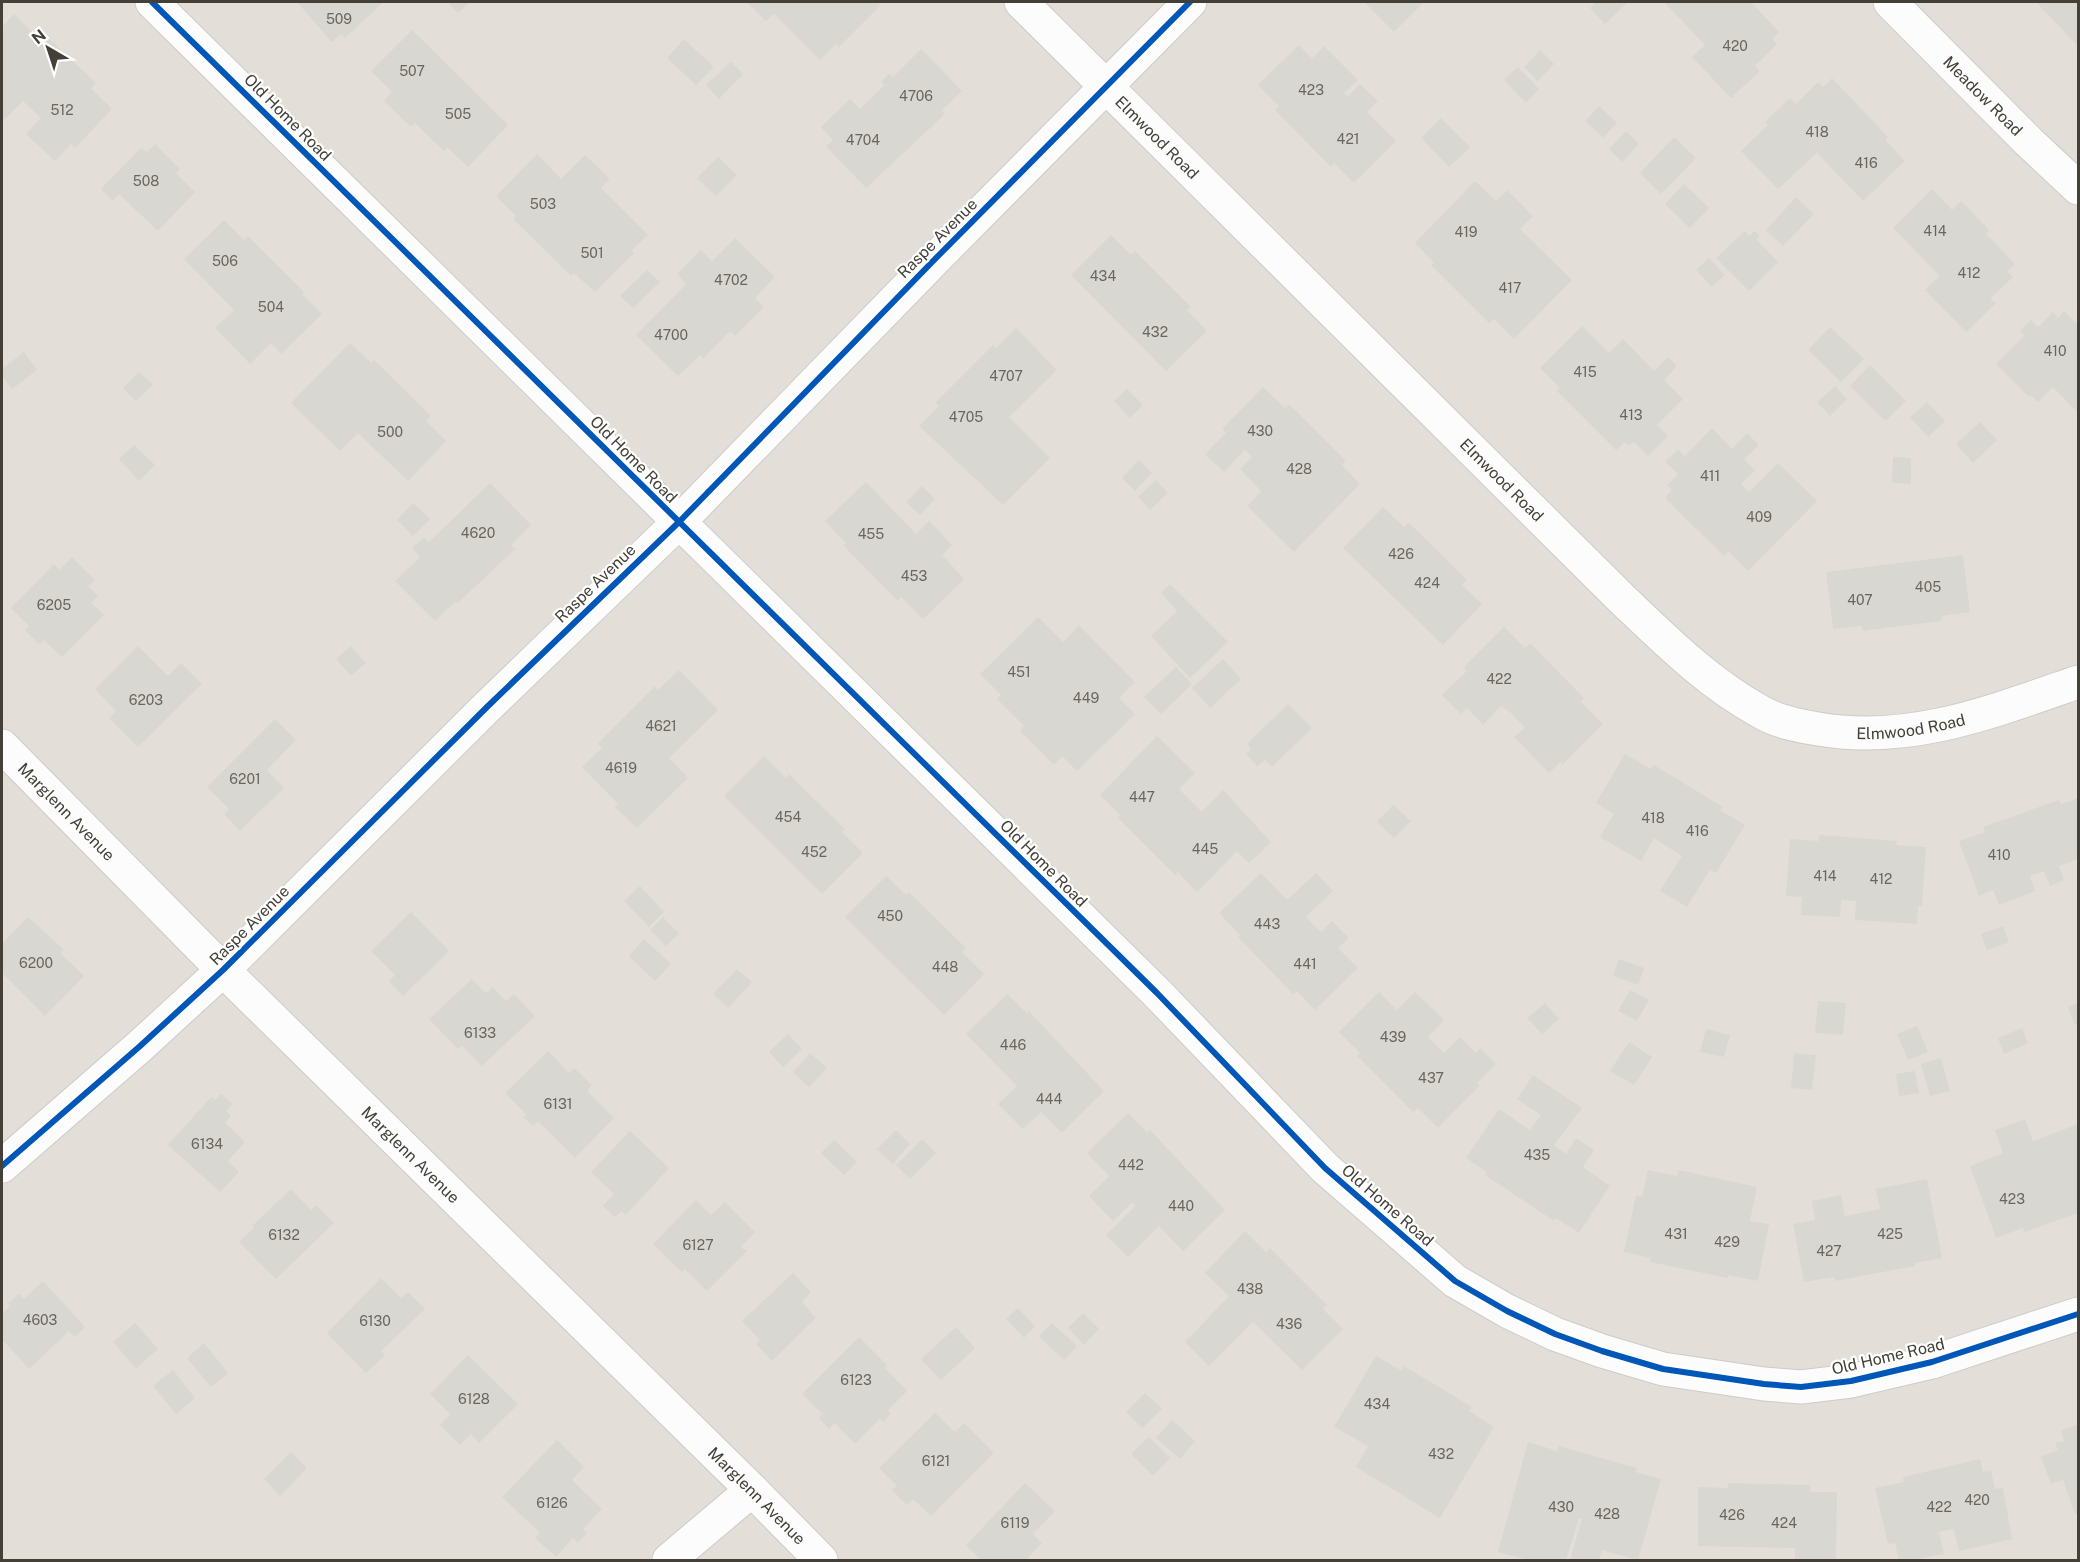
<svg xmlns="http://www.w3.org/2000/svg" width="2080" height="1562" viewBox="0 0 2080 1562" font-family="'Public Sans',sans-serif">
<style>
.residential{fill:#e3dfd8}
.building{fill:#d9d7d2}
.lines{fill:none;stroke-linecap:round;stroke-linejoin:round}
.street-casing{stroke:#cdcbc8;stroke-width:35}
.street{stroke:#fdfcfc;stroke-width:33}
.cycleway-casing{stroke:#fff;stroke-width:10}
.cycleway{stroke:#0057b8;stroke-width:6}
.labels{text-anchor:middle;stroke-width:4.5;stroke-linejoin:round;paint-order:stroke}
.number-label{font-size:14px;fill:#6a665e}
.street-label{font-size:16px;fill:#443f37;stroke:#fff}
</style>
<rect width="100%" height="100%" fill="#efeeea"/>
<rect class="residential" x="2" y="2" width="2076" height="1558"/>
<g class="building">
<polygon points="297,2 381,2 382,3 345,38 341,34 332,42"/>
<polygon points="447,2 470,2 458,13"/>
<polygon points="746,2 877,2 881,5 839,47 836,44 820,60 774,14 766,21"/>
<polygon points="1364,2 1424,2 1394,32"/>
<polygon points="1597,2 1624,2 1626,4 1605,24 1590,8"/>
<polygon points="1664,2 1751,2 1779,32 1772,39 1777,44 1755,66 1760,71 1731,98 1692,57 1705,45"/>
<polygon points="2036,2 2078,2 2078,46"/>
<polygon points="14,14 34,34 38,29 96,83 91,88 112,109 75,148 71,144 55,161 26,134 41,118 23,101 4,120 2,117 2,27"/>
<polygon points="412,30 508,125 468,167 448,148 444,151 415,123 411,127 384,101 392,92 371,71"/>
<polygon points="684,39 714,67 696,85 667,58"/>
<polygon points="1299,45 1312,58 1324,46 1358,80 1344,93 1348,96 1360,84 1378,101 1367,112 1396,141 1354,183 1334,163 1331,167 1275,110 1279,106 1258,85"/>
<polygon points="921,49 962,91 942,110 945,114 866,188 826,146 833,140 821,127 850,99 860,109 885,85 881,82 889,74 893,77"/>
<polygon points="1540,50 1554,64 1538,81 1524,67"/>
<polygon points="731,62 743,74 719,99 706,85"/>
<polygon points="1518,67 1539,89 1526,103 1504,80"/>
<polygon points="1832,78 1888,137 1885,140 1905,161 1863,201 1817,153 1778,189 1741,151 1768,125 1765,122 1790,98 1796,104 1818,82 1823,87"/>
<polygon points="1599,106 1617,123 1603,138 1585,121"/>
<polygon points="1441,118 1470,147 1449,167 1421,138"/>
<polygon points="1626,131 1639,144 1622,162 1609,149"/>
<polygon points="1674,137 1696,158 1661,194 1640,173"/>
<polygon points="155,144 180,169 176,173 195,192 158,231 119,194 113,201 101,189 141,148 147,152"/>
<polygon points="537,154 561,179 585,155 610,179 601,188 648,235 632,250 634,253 595,292 574,273 571,276 513,219 516,216 496,196"/>
<polygon points="718,157 737,175 716,196 697,178"/>
<polygon points="1475,181 1496,201 1507,190 1533,216 1520,229 1572,280 1514,339 1494,319 1489,323 1431,265 1434,263 1415,243"/>
<polygon points="1684,184 1709,208 1690,228 1665,204"/>
<polygon points="1932,189 1952,210 1961,201 1989,230 1986,234 2015,264 2007,271 2013,277 1990,299 1996,303 1966,332 1925,290 1940,276 1893,228"/>
<polygon points="1796,197 1814,214 1783,246 1766,230"/>
<polygon points="224,220 244,240 248,236 304,292 302,294 322,314 281,354 271,343 250,364 215,328 234,310 184,259"/>
<polygon points="1745,231 1750,236 1754,231 1760,236 1756,239 1778,262 1749,291 1716,258"/>
<polygon points="1111,235 1131,255 1135,251 1191,307 1187,310 1207,331 1166,371 1071,275"/>
<polygon points="735,238 775,277 755,298 764,307 735,336 730,331 703,359 700,355 678,376 636,335 686,284 677,274 701,250 712,261"/>
<polygon points="1709,258 1725,275 1712,287 1696,270"/>
<polygon points="647,270 660,282 633,308 620,296"/>
<polygon points="2064,311 2078,325 2078,413 2053,387 2038,402 2031,395 2029,397 1996,364 2025,335 2020,331 2031,320 2038,327 2053,312 2058,318"/>
<polygon points="1582,326 1609,353 1623,339 1654,371 1668,357 1677,366 1664,380 1683,399 1657,425 1668,436 1648,456 1634,442 1629,445 1625,442 1616,450 1557,391 1560,388 1540,368"/>
<polygon points="1830,327 1864,359 1841,382 1808,350"/>
<polygon points="1016,328 1057,370 1009,417 1050,458 1003,505 919,426 939,406 935,403 993,345 996,348"/>
<polygon points="350,343 371,363 374,360 431,416 426,421 446,441 408,481 358,433 340,451 291,403"/>
<polygon points="24,352 37,370 12,389 2,376 2,369"/>
<polygon points="1870,365 1906,401 1885,421 1850,386"/>
<polygon points="139,372 153,385 135,401 123,388"/>
<polygon points="1835,386 1847,399 1830,416 1817,402"/>
<polygon points="1263,387 1285,408 1289,404 1346,461 1342,465 1360,484 1294,552 1247,506 1261,491 1240,469 1252,457 1245,450 1224,472 1205,454 1226,433 1222,429"/>
<polygon points="1127,389 1143,405 1130,418 1114,401"/>
<polygon points="1927,402 1945,421 1928,437 1910,417"/>
<polygon points="1980,422 1997,440 1973,463 1956,444"/>
<polygon points="1712,428 1732,449 1747,433 1759,445 1744,459 1755,470 1741,484 1749,492 1778,463 1817,501 1748,571 1728,551 1724,556 1665,498 1672,490 1667,485 1678,474 1665,462 1678,449 1685,456"/>
<polygon points="134,445 155,465 139,481 119,459"/>
<polygon points="1893,457 1911,458 1911,484 1892,483"/>
<polygon points="1139,460 1152,473 1135,491 1122,478"/>
<polygon points="1156,480 1168,493 1150,510 1138,497"/>
<polygon points="866,482 916,534 929,521 952,545 942,555 964,579 923,619 901,597 898,601 843,545 846,543 825,521"/>
<polygon points="490,483 531,525 511,545 515,549 457,604 455,602 435,621 395,581 420,557 412,548 424,537 429,542"/>
<polygon points="922,486 935,499 920,515 906,502"/>
<polygon points="413,503 430,519 413,536 397,520"/>
<polygon points="1383,507 1404,527 1409,523 1467,580 1462,585 1482,604 1443,645 1343,548"/>
<polygon points="1963,555 1970,612 1941,616 1942,621 1863,631 1861,626 1833,629 1826,572"/>
<polygon points="72,557 95,580 88,586 98,596 91,603 104,615 62,657 44,640 39,644 25,630 29,626 11,608 54,564 59,570"/>
<polygon points="1170,584 1228,642 1190,678 1151,636 1177,611 1161,593"/>
<polygon points="1038,617 1063,642 1079,625 1135,682 1119,698 1135,714 1077,771 1062,756 1054,765 1020,731 1024,726 997,699 1001,695 980,674"/>
<polygon points="1504,627 1525,648 1530,643 1584,698 1581,702 1603,724 1562,765 1560,762 1549,773 1514,737 1525,728 1510,712 1501,706 1483,725 1467,708 1461,714 1442,695 1467,671 1464,667"/>
<polygon points="138,646 168,676 181,663 202,684 138,747 109,718 116,711 95,689"/>
<polygon points="351,646 366,663 351,676 336,659"/>
<polygon points="1223,659 1241,679 1210,708 1192,688"/>
<polygon points="1176,667 1192,684 1161,714 1144,697"/>
<polygon points="679,670 718,710 669,758 688,778 637,828 615,807 618,804 582,767 602,748 598,743 655,686 658,690"/>
<polygon points="1288,704 1312,728 1272,767 1265,760 1257,766 1246,754 1251,749 1247,744"/>
<polygon points="275,719 296,740 267,770 284,788 240,831 224,814 229,809 207,787"/>
<polygon points="1157,736 1195,773 1179,789 1202,812 1223,790 1271,842 1249,863 1237,851 1197,892 1178,872 1175,875 1118,818 1120,815 1100,795"/>
<polygon points="1625,754 1651,769 1654,765 1723,807 1720,810 1745,825 1716,873 1710,870 1687,907 1660,891 1682,856 1654,838 1641,861 1600,837 1614,814 1596,803"/>
<polygon points="764,756 786,778 789,774 845,829 842,832 863,853 822,894 724,796"/>
<polygon points="2078,798 2078,859 2059,866 2064,880 2050,886 2044,871 2030,876 2035,891 1999,905 1993,890 1979,896 1959,841 1985,832 1983,827 2059,800 2061,804"/>
<polygon points="1393,805 1411,821 1394,838 1377,822"/>
<polygon points="1819,835 1897,841 1896,845 1926,847 1922,906 1918,906 1917,924 1855,920 1856,901 1841,900 1840,917 1801,915 1802,897 1786,896 1790,839 1819,841"/>
<polygon points="1261,873 1287,900 1316,873 1333,891 1306,917 1321,932 1332,921 1349,938 1338,948 1358,968 1315,1010 1297,991 1293,994 1238,937 1240,935 1219,913"/>
<polygon points="886,876 906,895 909,892 966,948 962,952 984,974 944,1015 845,917"/>
<polygon points="640,886 664,912 649,927 624,901"/>
<polygon points="411,912 449,951 403,996 389,981 395,975 371,951"/>
<polygon points="28,917 64,950 60,953 84,976 45,1016 2,973 2,944"/>
<polygon points="663,917 679,934 666,946 650,930"/>
<polygon points="2003,926 2009,942 1987,950 1981,934"/>
<polygon points="644,939 671,964 655,981 629,956"/>
<polygon points="1619,959 1644,968 1638,985 1613,976"/>
<polygon points="737,969 752,982 728,1008 713,994"/>
<polygon points="472,979 486,993 493,987 506,1001 514,994 535,1016 482,1066 462,1046 458,1049 429,1019"/>
<polygon points="1630,990 1649,1000 1637,1021 1618,1011"/>
<polygon points="1379,992 1397,1010 1415,992 1444,1020 1428,1037 1444,1053 1460,1037 1476,1053 1480,1048 1496,1064 1477,1083 1479,1086 1438,1128 1418,1108 1413,1112 1357,1056 1360,1053 1339,1032"/>
<polygon points="1007,994 1028,1014 1029,1011 1104,1091 1062,1133 1041,1112 1023,1129 998,1104 1017,1086 966,1034"/>
<polygon points="1818,1001 1846,1003 1843,1035 1815,1033"/>
<polygon points="1545,1003 1559,1019 1542,1034 1527,1018"/>
<polygon points="2078,1003 2078,1024 2075,1025 2068,1007"/>
<polygon points="1917,1026 1928,1052 1908,1060 1897,1034"/>
<polygon points="2022,1028 2028,1043 2004,1054 1998,1038"/>
<polygon points="1706,1029 1730,1035 1724,1057 1700,1052"/>
<polygon points="788,1034 802,1049 783,1067 769,1052"/>
<polygon points="1629,1042 1652,1057 1634,1085 1610,1071"/>
<polygon points="548,1051 569,1073 574,1068 592,1085 587,1091 614,1118 575,1158 538,1121 533,1126 523,1117 526,1114 505,1093"/>
<polygon points="810,1053 827,1068 809,1087 793,1072"/>
<polygon points="1794,1053 1816,1055 1812,1090 1791,1088"/>
<polygon points="1941,1058 1950,1091 1930,1096 1921,1064"/>
<polygon points="1915,1071 1919,1093 1899,1096 1896,1074"/>
<polygon points="1533,1075 1582,1108 1554,1145 1566,1154 1576,1138 1594,1150 1583,1167 1610,1186 1579,1233 1556,1218 1554,1221 1485,1175 1487,1172 1466,1158 1499,1109 1530,1130 1541,1115 1517,1099"/>
<polygon points="221,1094 232,1104 226,1111 231,1116 225,1123 245,1142 228,1161 239,1172 220,1192 168,1145 211,1097 215,1100"/>
<polygon points="1128,1113 1147,1133 1150,1130 1225,1210 1183,1251 1159,1226 1128,1257 1106,1235 1135,1206 1132,1203 1113,1221 1089,1196 1109,1176 1087,1153"/>
<polygon points="2025,1119 2033,1141 2078,1124 2078,1213 2024,1232 2023,1228 1996,1238 1970,1166 2003,1153 1995,1130"/>
<polygon points="896,1130 910,1144 893,1164 877,1149"/>
<polygon points="630,1131 669,1168 626,1215 621,1211 615,1217 603,1206 614,1194 591,1172"/>
<polygon points="922,1139 936,1153 910,1179 896,1165"/>
<polygon points="834,1140 857,1162 844,1175 821,1153"/>
<polygon points="1648,1170 1677,1176 1679,1170 1757,1187 1750,1221 1769,1224 1758,1281 1728,1275 1728,1278 1650,1262 1651,1258 1624,1252 1636,1195 1642,1197"/>
<polygon points="1927,1179 1942,1258 1915,1263 1915,1266 1835,1281 1834,1277 1804,1282 1793,1224 1815,1220 1812,1201 1841,1195 1845,1216 1880,1209 1876,1189"/>
<polygon points="291,1189 311,1210 316,1205 334,1223 276,1279 239,1242 254,1228 252,1226"/>
<polygon points="696,1200 711,1215 725,1202 755,1232 741,1247 747,1251 707,1291 685,1269 682,1272 653,1244"/>
<polygon points="1245,1231 1266,1252 1270,1248 1327,1305 1323,1309 1343,1329 1302,1370 1253,1322 1209,1366 1185,1342 1229,1296 1205,1273"/>
<polygon points="793,1273 811,1292 802,1302 816,1318 772,1361 756,1344 760,1340 742,1321"/>
<polygon points="381,1278 401,1298 408,1292 425,1309 381,1351 385,1355 366,1373 327,1333"/>
<polygon points="43,1281 85,1327 75,1337 69,1331 29,1369 2,1339 2,1314 10,1306 8,1304 19,1294 24,1299"/>
<polygon points="1018,1308 1035,1326 1024,1338 1006,1319"/>
<polygon points="1083,1313 1099,1329 1084,1345 1068,1328"/>
<polygon points="135,1323 158,1349 136,1368 113,1342"/>
<polygon points="1052,1323 1077,1346 1064,1360 1039,1336"/>
<polygon points="956,1327 975,1348 941,1380 921,1359"/>
<polygon points="859,1337 887,1365 885,1368 907,1391 888,1410 891,1413 883,1422 880,1418 855,1444 835,1423 829,1429 819,1418 823,1414 802,1394"/>
<polygon points="204,1343 228,1373 211,1387 187,1358"/>
<polygon points="468,1355 518,1404 479,1443 471,1434 460,1445 440,1425 450,1414 430,1394"/>
<polygon points="1376,1356 1402,1371 1404,1366 1472,1407 1469,1411 1494,1427 1440,1518 1356,1467 1368,1446 1334,1427"/>
<polygon points="173,1370 195,1398 176,1414 153,1386"/>
<polygon points="1145,1393 1162,1409 1142,1428 1126,1412"/>
<polygon points="935,1413 955,1432 964,1423 994,1453 931,1516 913,1499 907,1505 892,1490 897,1486 879,1468"/>
<polygon points="1172,1420 1195,1441 1180,1459 1156,1438"/>
<polygon points="2078,1424 2078,1512 2075,1514 2063,1480 2051,1484 2041,1457 2058,1450 2055,1443 2064,1441 2061,1431"/>
<polygon points="1149,1437 1170,1458 1153,1476 1131,1454"/>
<polygon points="557,1440 584,1467 572,1480 602,1509 583,1529 587,1533 578,1543 573,1538 556,1557 535,1538 540,1533 502,1497"/>
<polygon points="1528,1442 1557,1451 1559,1446 1637,1468 1636,1472 1661,1479 1638,1560 1602,1550 1599,1560 1570,1560 1582,1519 1579,1518 1566,1560 1528,1560 1498,1552"/>
<polygon points="291,1452 307,1468 280,1496 264,1479"/>
<polygon points="1980,1459 1983,1472 1991,1470 1995,1489 2003,1488 2012,1539 1959,1551 1954,1529 1939,1532 1944,1554 1913,1560 1899,1560 1895,1543 1888,1544 1875,1488 1904,1482 1903,1477"/>
<polygon points="1025,1483 1055,1511 1033,1534 1042,1543 1026,1560 981,1560 966,1545"/>
<polygon points="1728,1483 1810,1485 1810,1492 1837,1492 1836,1560 1795,1560 1795,1548 1698,1546 1698,1487 1728,1488"/>
</g>
<g class="lines">
<defs>
<g id="street">
<polyline points="152,2 1157,993 1325,1168 1455,1281 1507,1311 1555,1334 1602,1351 1663,1369 1764,1384 1801,1387 1851,1381 1932,1362 2078,1314"/>
<path id="s1" d="M 1021,2 L 1621,598 C 1665,640 1708,683 1761,712 C 1778,722 1799,726 1818,729 C 1909,745 1994,711 2078,682"/>
<path id="s2" d="M 1890,2 L 2029,142 L 2078,188"/>
<path id="s3" d="M 2,746 L 223,970 L 752,1490 L 821,1560"/>
<polyline points="2,1166 139,1047 223,970 487,707 679,522 939,255 1190,2"/>
<polyline points="669,1560 752,1490"/>
</g>
</defs>
<use href="#street" class="street-casing"/>
<use href="#street" class="street"/>
<defs>
<g id="cycleway">
<polyline points="152,2 1157,993 1325,1168 1455,1281 1507,1311 1555,1334 1602,1351 1663,1369 1764,1384 1801,1387 1851,1381 1932,1362 2078,1314"/>
<polyline points="2,1166 139,1047 223,970 487,707 679,522 939,255 1190,2"/>
</g>
</defs>
<use href="#cycleway" class="cycleway-casing"/>
<use href="#cycleway" class="cycleway"/>
</g>
<g class="labels">
<g class="number-label">
<text x="339" y="24">509</text>
<text x="1735" y="51">420</text>
<text x="412" y="76">507</text>
<text x="1311" y="95">423</text>
<text x="916" y="101">4706</text>
<text x="62" y="115">512</text>
<text x="458" y="119">505</text>
<text x="1817" y="137">418</text>
<text x="1348" y="144">421</text>
<text x="863" y="145">4704</text>
<text x="1866" y="168">416</text>
<text x="146" y="186">508</text>
<text x="543" y="209">503</text>
<text x="1935" y="236">414</text>
<text x="1466" y="237">419</text>
<text x="592" y="258">501</text>
<text x="225" y="266">506</text>
<text x="1969" y="278">412</text>
<text x="1103" y="281">434</text>
<text x="731" y="285">4702</text>
<text x="1510" y="293">417</text>
<text x="271" y="312">504</text>
<text x="1155" y="337">432</text>
<text x="671" y="340">4700</text>
<text x="2055" y="356">410</text>
<text x="1585" y="377">415</text>
<text x="1006" y="381">4707</text>
<text x="1631" y="420">413</text>
<text x="966" y="422">4705</text>
<text x="1260" y="436">430</text>
<text x="390" y="437">500</text>
<text x="1299" y="474">428</text>
<text x="1710" y="481">411</text>
<text x="1759" y="522">409</text>
<text x="478" y="538">4620</text>
<text x="871" y="539">455</text>
<text x="1401" y="559">426</text>
<text x="914" y="581">453</text>
<text x="1427" y="588">424</text>
<text x="1928" y="592">405</text>
<text x="1860" y="605">407</text>
<text x="54" y="610">6205</text>
<text x="1019" y="677">451</text>
<text x="1499" y="684">422</text>
<text x="1086" y="703">449</text>
<text x="146" y="705">6203</text>
<text x="661" y="731">4621</text>
<text x="621" y="773">4619</text>
<text x="245" y="784">6201</text>
<text x="1142" y="802">447</text>
<text x="788" y="822">454</text>
<text x="1653" y="823">418</text>
<text x="1697" y="836">416</text>
<text x="1205" y="854">445</text>
<text x="814" y="857">452</text>
<text x="1999" y="860">410</text>
<text x="1825" y="881">414</text>
<text x="1881" y="884">412</text>
<text x="890" y="921">450</text>
<text x="1267" y="929">443</text>
<text x="36" y="968">6200</text>
<text x="1305" y="969">441</text>
<text x="945" y="972">448</text>
<text x="480" y="1038">6133</text>
<text x="1393" y="1042">439</text>
<text x="1013" y="1050">446</text>
<text x="1431" y="1083">437</text>
<text x="1049" y="1104">444</text>
<text x="558" y="1109">6131</text>
<text x="207" y="1149">6134</text>
<text x="1537" y="1160">435</text>
<text x="1131" y="1170">442</text>
<text x="2012" y="1204">423</text>
<text x="1181" y="1211">440</text>
<text x="1676" y="1239">431</text>
<text x="1890" y="1239">425</text>
<text x="284" y="1240">6132</text>
<text x="1727" y="1247">429</text>
<text x="698" y="1250">6127</text>
<text x="1829" y="1256">427</text>
<text x="1250" y="1294">438</text>
<text x="40" y="1325">4603</text>
<text x="375" y="1326">6130</text>
<text x="1289" y="1329">436</text>
<text x="856" y="1385">6123</text>
<text x="474" y="1404">6128</text>
<text x="1377" y="1409">434</text>
<text x="1441" y="1459">432</text>
<text x="936" y="1466">6121</text>
<text x="1977" y="1505">420</text>
<text x="552" y="1508">6126</text>
<text x="1561" y="1512">430</text>
<text x="1939" y="1512">422</text>
<text x="1607" y="1519">428</text>
<text x="1732" y="1520">426</text>
<text x="1015" y="1528">6119</text>
<text x="1784" y="1528">424</text>
</g>
<g class="street-label">
<text dy="6" stroke="none"><textPath href="#s2" startOffset="132">Meadow Road</textPath></text>
<text transform="translate(288 117) rotate(45)" y="6">Old Home Road</text>
<text dy="6" stroke="none"><textPath href="#s1" startOffset="192">Elmwood Road</textPath></text>
<text transform="translate(937 238) rotate(-45)" y="6">Raspe Avenue</text>
<text transform="translate(634 459) rotate(45)" y="6">Old Home Road</text>
<text dy="6" stroke="none"><textPath href="#s1" startOffset="678">Elmwood Road</textPath></text>
<text transform="translate(595 583) rotate(-44)" y="6">Raspe Avenue</text>
<text dy="6" stroke="none"><textPath href="#s1" startOffset="1180">Elmwood Road</textPath></text>
<text dy="6" stroke="none"><textPath href="#s3" startOffset="92">Marglenn Avenue</textPath></text>
<text transform="translate(1044 863) rotate(45)" y="6">Old Home Road</text>
<text transform="translate(249 925) rotate(-45)" y="6">Raspe Avenue</text>
<text dy="6" stroke="none"><textPath href="#s3" startOffset="578">Marglenn Avenue</textPath></text>
<text transform="translate(1388 1205) rotate(41)" y="6">Old Home Road</text>
<text transform="translate(1888 1356) rotate(-13)" y="6">Old Home Road</text>
<text dy="6" stroke="none"><textPath href="#s3" startOffset="1064">Marglenn Avenue</textPath></text>
</g>
</g>
<rect width="2080" height="1562" fill="none" stroke="#443f37" stroke-width="6"/>
<g transform="translate(48 48) rotate(321)" stroke="#ffffff" stroke-width="4.5" paint-order="stroke">
<path d="M0-4.5L10 22L0 15L-10 22Z" fill="#443f37"/>
<text y="-9" font-size="16" font-weight="bold" text-anchor="middle" fill="#443f37">N</text>
</g>
</svg>
